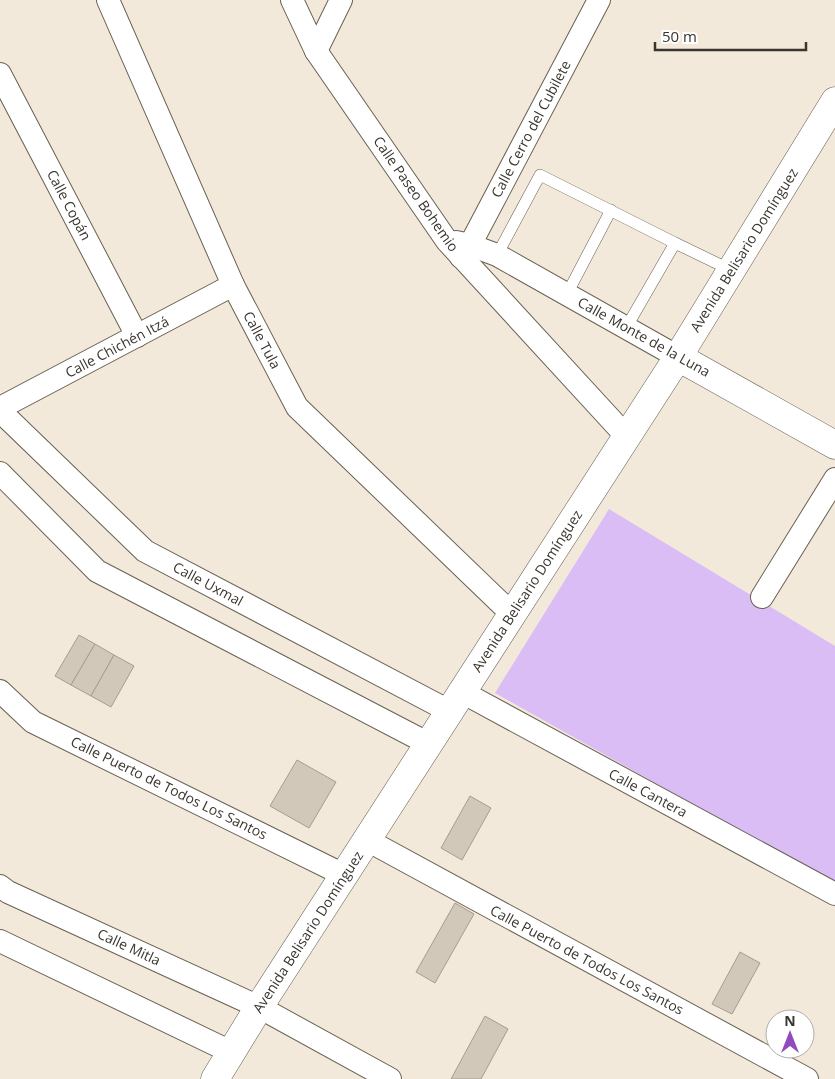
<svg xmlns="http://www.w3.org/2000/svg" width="835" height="1079" viewBox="0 0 835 1079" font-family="'Open Sans',sans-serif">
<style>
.green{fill:#dbbdf6}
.building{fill:#d2c8ba;stroke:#a69c8f}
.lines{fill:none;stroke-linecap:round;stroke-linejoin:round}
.lane-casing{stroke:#686053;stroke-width:12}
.street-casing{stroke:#686053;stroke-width:24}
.secondary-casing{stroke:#686053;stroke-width:29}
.lane{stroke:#fff;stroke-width:11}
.street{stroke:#fff;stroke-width:22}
.secondary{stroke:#fff;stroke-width:28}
.labels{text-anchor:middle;stroke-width:4;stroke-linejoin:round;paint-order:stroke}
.street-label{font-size:14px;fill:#39352f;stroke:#fff}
</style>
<rect width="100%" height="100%" fill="#f3e9da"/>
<polygon class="green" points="609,509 835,646 835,884 495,693"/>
<g class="building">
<polygon points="79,635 95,644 71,685 55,676"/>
<polygon points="95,644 114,655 91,696 71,685"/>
<polygon points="114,655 134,666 111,707 91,696"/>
<polygon points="297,760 336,782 309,828 270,806"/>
<polygon points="470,796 491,808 462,860 441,848"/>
<polygon points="455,903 474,914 435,983 416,972"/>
<polygon points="740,952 760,963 732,1014 712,1004"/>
<polygon points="485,1016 508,1029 481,1079 451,1079"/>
</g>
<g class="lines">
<defs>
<g id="lane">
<polyline points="675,243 731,270"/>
<polyline points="497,255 540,175 675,243 626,328"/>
<polyline points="567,294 611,210"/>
</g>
<g id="street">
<polyline points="108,0 233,285 297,407 512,614"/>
<polyline points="292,0 316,51 447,241 627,437"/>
<polyline points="316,51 341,0"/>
<polyline points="0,74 137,336"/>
<polyline points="456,242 470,245 497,255 678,357"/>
<polyline points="461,257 470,245 599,0"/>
<polyline points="0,408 233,285"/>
<polyline points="0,411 145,551 449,711"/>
<polyline points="0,473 97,571 429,744"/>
<polyline points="762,597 835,479"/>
<polyline points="0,691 33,722 344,875"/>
<polyline points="462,692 835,894"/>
<polyline points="367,840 807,1079"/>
<polyline points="0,886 8,892 259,1007 390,1079"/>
<polyline points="0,941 231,1052"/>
</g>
<g id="secondary">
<polyline points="678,357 835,445"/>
<polyline points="215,1079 259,1007 678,357 835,101"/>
</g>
</defs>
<use href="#lane" class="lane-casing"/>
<use href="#street" class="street-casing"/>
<use href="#secondary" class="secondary-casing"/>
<use href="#lane" class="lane"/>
<use href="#street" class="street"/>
<use href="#secondary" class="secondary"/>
</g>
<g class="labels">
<g class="street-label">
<text transform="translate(531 129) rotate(-62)" y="5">Calle Cerro del Cubilete</text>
<text transform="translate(416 194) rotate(55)" y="5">Calle Paseo Bohemio</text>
<text transform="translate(69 205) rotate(62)" y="5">Calle Copán</text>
<text transform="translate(744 250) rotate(-58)" y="5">Avenida Belisario Domínguez</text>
<text transform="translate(644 337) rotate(29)" y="5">Calle Monte de la Luna</text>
<text transform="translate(262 340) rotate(62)" y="5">Calle Tula</text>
<text transform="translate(117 347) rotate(-28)" y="5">Calle Chichén Itzá</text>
<text transform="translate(208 584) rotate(28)" y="5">Calle Uxmal</text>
<text transform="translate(527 591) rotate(-57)" y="5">Avenida Belisario Domínguez</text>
<text transform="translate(169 788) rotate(26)" y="5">Calle Puerto de Todos Los Santos</text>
<text transform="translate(648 793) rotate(28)" y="5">Calle Cantera</text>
<text transform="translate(308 932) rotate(-57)" y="5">Avenida Belisario Domínguez</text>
<text transform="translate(129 947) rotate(25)" y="5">Calle Mitla</text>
<text transform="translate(587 960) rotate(28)" y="5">Calle Puerto de Todos Los Santos</text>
</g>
</g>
<g transform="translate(790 1034)"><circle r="24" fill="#ffffff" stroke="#b0aeac"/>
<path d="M0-4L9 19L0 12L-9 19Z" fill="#904bbf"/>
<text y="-8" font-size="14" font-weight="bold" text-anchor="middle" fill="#39352f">N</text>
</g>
<path d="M655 42v8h151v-8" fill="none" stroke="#39352f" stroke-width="2.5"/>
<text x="662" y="42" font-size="15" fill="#39352f" stroke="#ffffff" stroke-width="4" paint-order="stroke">50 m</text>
</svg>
